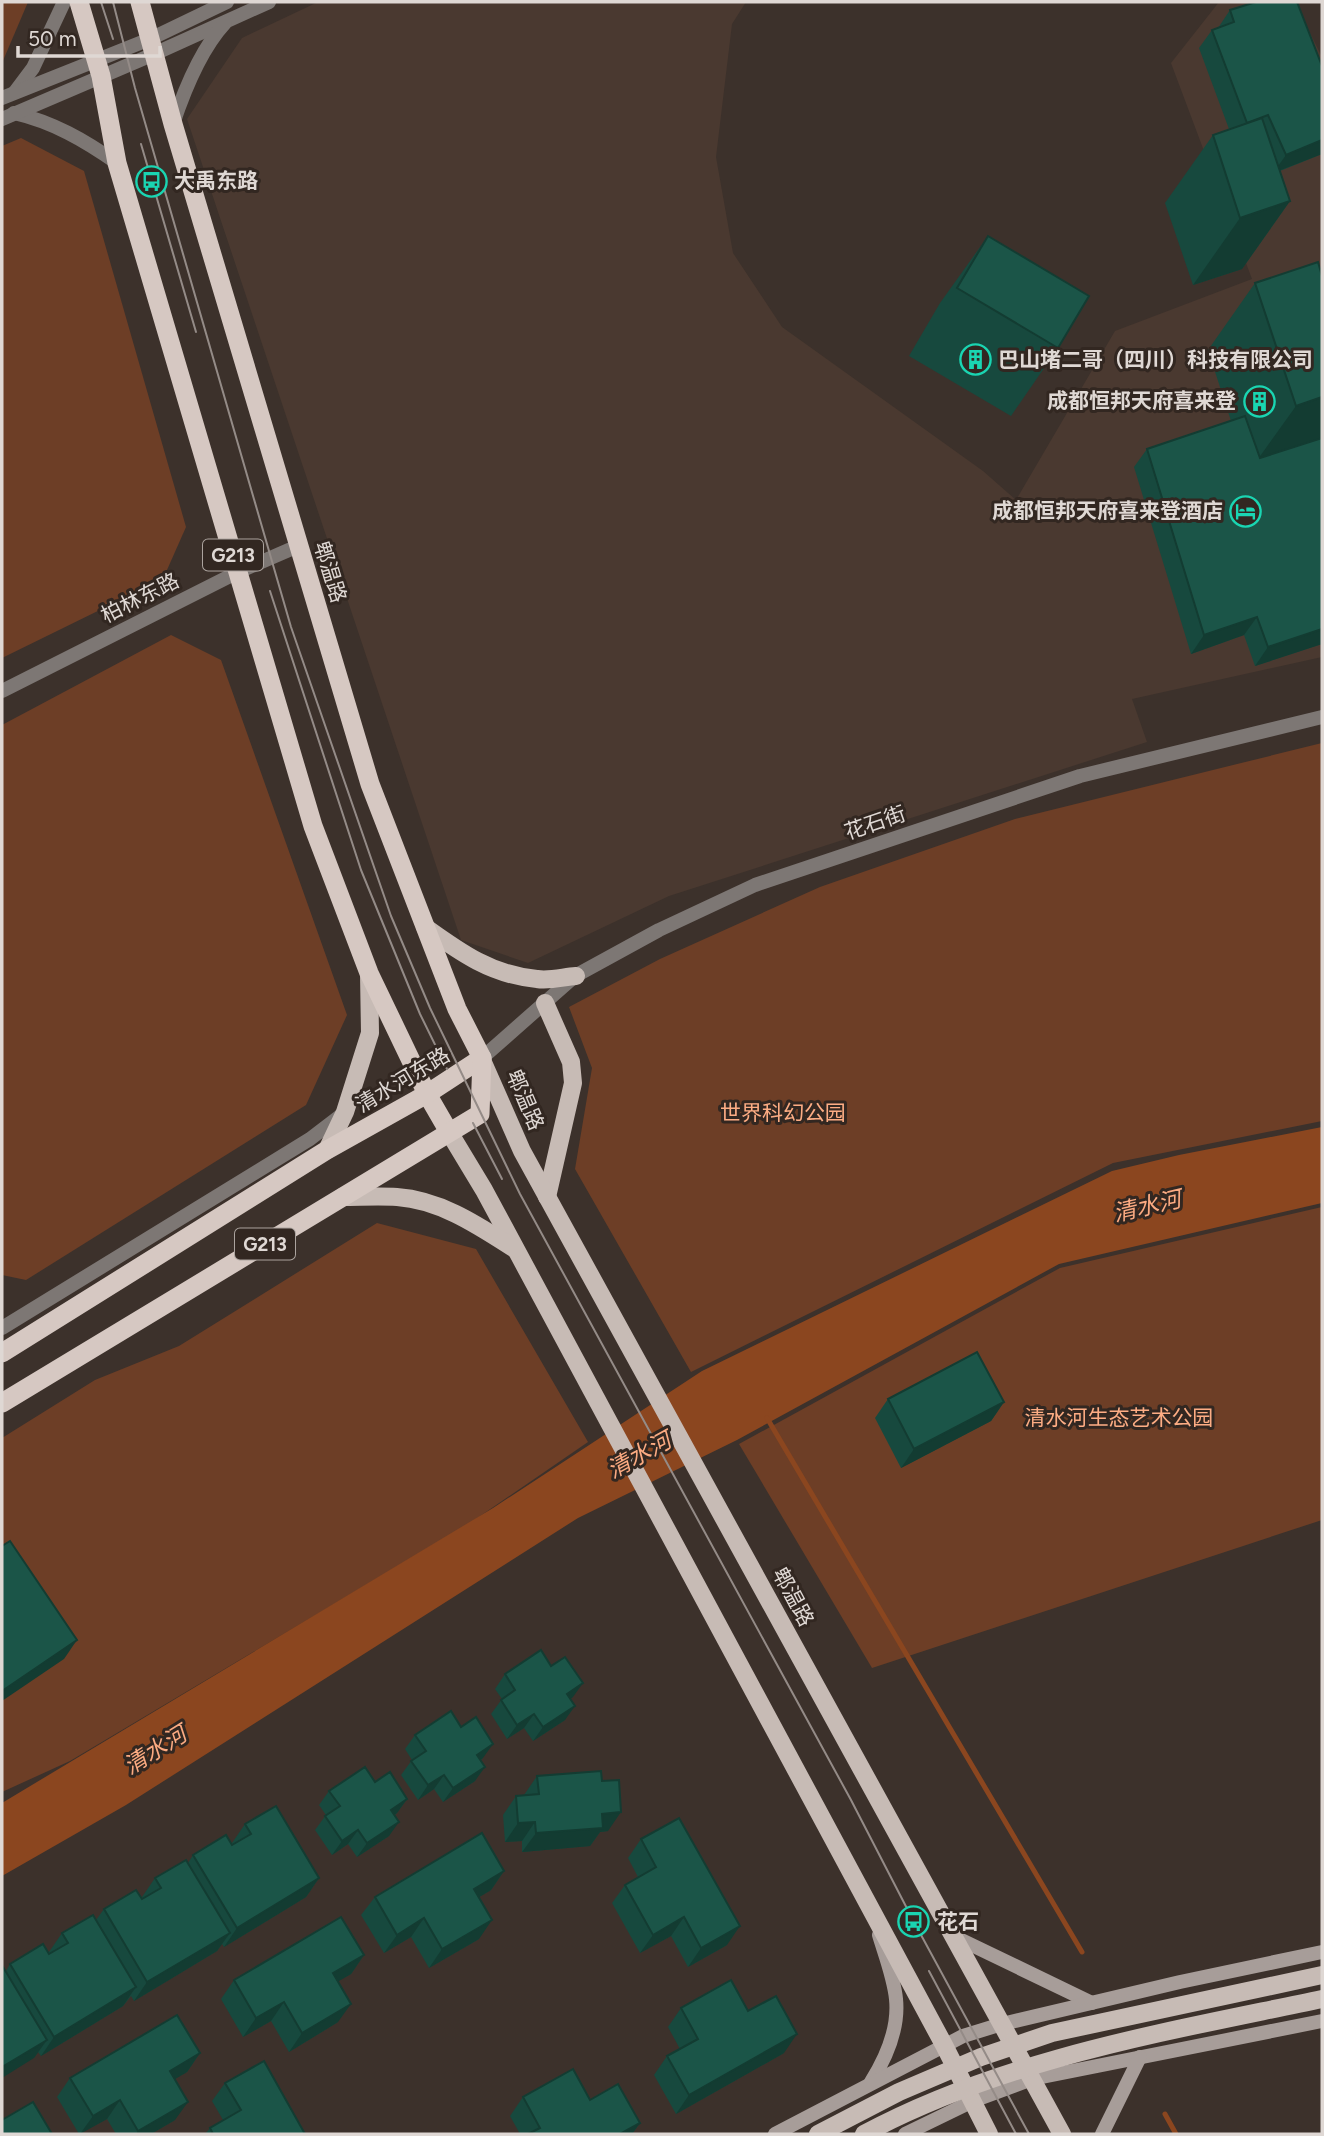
<svg xmlns="http://www.w3.org/2000/svg" width="1324" height="2136" viewBox="0 0 1324 2136" font-family="Figtree,'Noto Sans SC',sans-serif">
<style>
.built{fill:#4a3930}
.green{fill:#6d3e26}
.water{fill:#8b461f}
.lines{fill:none;stroke-linecap:round;stroke-linejoin:round}
.stream{stroke:#8b461f;stroke-width:5}
.minor{stroke:#7d7774;stroke-width:14}
.tertiary{stroke:#7d7774;stroke-width:14}
.secondary{stroke:#a79d99;stroke-width:14}
.primary{stroke:#c7bbb5;stroke-width:18}
.trunk{stroke:#d6c8c2;stroke-width:19}
.tram{stroke:#948b87;stroke-width:2}
.wall{fill:#17493e}
.shaded-wall{fill:#133c32}
.building{fill:#1b5548;stroke:#133c32;stroke-width:2}
.labels{text-anchor:middle;stroke-width:6;stroke-linejoin:round;paint-order:stroke}
.shield{fill:#322721;stroke:#aba39e;stroke-width:2}
.shield-label{font-size:19px;font-weight:bold;fill:#dfd8d4}
.poi-label{font-size:21px;font-weight:bold;fill:#dfd8d4;stroke:#322721;text-anchor:start}
.street-label{font-size:21px;fill:#dfd8d4;stroke:#322721}
.park-label{font-size:21px;fill:#fdad84;stroke:#322721}
.water-label{font-size:23px;font-style:italic;fill:#fcab82;stroke:#322721}
</style>
<rect width="100%" height="100%" fill="#3c312b"/>
<polygon class="built" points="318,2 746,2 732,24 716,157 733,253 782,327 983,471 1016,500 1115,331 1252,279 1171,63 1219,2 1285,2 1310,33 1322,57 1322,657 1132,699 1147,742 669,896 528,963 461,940 187,119 242,38"/>
<g class="green">
<polygon points="2,2 28,2 2,63"/>
<polygon points="21,138 84,171 186,527 163,579 2,658 2,146"/>
<polygon points="171,635 221,660 347,1015 306,1105 26,1280 2,1275 2,725"/>
<polygon points="1322,743 1322,1121 1113,1163 691,1372 575,1169 592,1068 569,1007 660,959 820,887 1015,819"/>
<polygon points="1322,1207 1322,1520 872,1668 739,1444 1060,1268"/>
<polygon points="377,1223 476,1249 588,1442 470,1523 70,1761 2,1792 2,1438 95,1380 179,1346"/>
</g>
<polygon class="water" points="1322,1127 1322,1203 1059,1264 737,1440 578,1518 126,1805 2,1876 2,1803 493,1508 702,1371 1112,1171 1179,1155"/>
<g class="lines">
<g class="stream">
<polyline points="767,1418 1082,1952"/>
<polyline points="1165,2114 1176,2134"/>
</g>
<polyline class="minor" points="2,691 238,572 298,546"/>
<g class="tertiary">
<polyline points="15,92 33,68 64,2"/>
<polyline points="2,98 150,39 227,2"/>
<path d="M 14,113 C 53,122 84,140 117,163"/>
<polyline points="2,119 154,54 269,2"/>
<path d="M 173,124 C 184,91 200,50 225,23"/>
<polyline points="482,1058 575,976 659,930 755,885 1080,776 1322,717"/>
<polyline points="2,1328 310,1139 344,1113"/>
</g>
<g class="secondary">
<polyline points="953,1936 1092,2003"/>
<path d="M 871,2082 C 886,2058 899,2028 896,1999 C 894,1978 885,1955 879,1935"/>
<polyline points="775,2134 963,2036 1002,2024 1180,1982 1322,1952"/>
<polyline points="905,2134 973,2101 1032,2079 1322,2021"/>
<polyline points="1102,2134 1140,2057"/>
</g>
<g class="primary">
<path d="M 425,927 C 461,953 492,975 537,979 C 550,981 563,977 576,976"/>
<polyline points="545,1003 571,1062 573,1083 547,1197"/>
<polyline points="482,1060 522,1151 1062,2134"/>
<polyline points="449,1132 484,1190 944,2045 989,2134"/>
<polyline points="327,1150 345,1112 370,1033 369,973"/>
<path d="M 342,1197 C 360,1197 379,1196 397,1197 C 441,1200 479,1226 515,1249"/>
<polyline points="818,2134 899,2092 981,2057 1052,2033 1322,1975"/>
<path d="M 864,2134 C 1006,2058 1166,2032 1322,1999"/>
</g>
<g class="trunk">
<polyline points="79,2 101,76 117,163 313,826 369,973 427,1094 449,1132"/>
<polyline points="2,1353 327,1150 427,1094 482,1058"/>
<polyline points="2,1403 480,1114 482,1058 457,1009 370,784 173,124 140,2"/>
</g>
<g class="tram">
<polyline points="101,2 113,39"/>
<polyline points="113,2 135,88 291,627 391,916 430,1008 520,1194 851,1800 914,1922 1029,2134"/>
<polyline points="141,144 196,332"/>
<polyline points="270,591 361,870 420,1014 447,1069"/>
<polyline points="473,1123 502,1179"/>
<polyline points="929,1971 1016,2134"/>
</g>
</g>
<g class="wall">
<polygon points="1230,10 1322,66 1322,154 1280,171 1290,201 1242,269 1193,285 1165,203 1213,135 1229,129 1199,48 1212,30 1218,28"/>
<polygon points="988,236 1058,348 1011,416 909,356 940,303"/>
<polygon points="1255,283 1320,439 1322,644 1255,666 1244,635 1191,654 1134,467 1147,449 1231,421 1208,350"/>
<polygon points="888,1399 1004,1402 991,1421 901,1468 875,1418"/>
<polygon points="505,1674 573,1697 570,1699 565,1720 533,1741 524,1728 507,1739 491,1714 502,1699 495,1689"/>
<polygon points="461,1727 483,1758 481,1760 475,1781 443,1802 434,1789 418,1800 401,1775 412,1760 405,1749 415,1735"/>
<polygon points="537,1776 608,1831 600,1832 590,1846 522,1852 522,1841 505,1842 503,1815 516,1796 524,1795"/>
<polygon points="329,1791 407,1799 397,1813 395,1815 389,1836 357,1857 348,1844 332,1855 315,1830 326,1815 319,1805"/>
<polygon points="245,1824 319,1878 306,1897 224,1947 222,1944 217,1951 134,2001 131,1996 123,2006 41,2056 38,2052 34,2058 6,1971 10,1964 49,1954 49,1952 62,1933 96,1920 104,1909 142,1899 142,1897 155,1878 188,1863 193,1855 232,1845 232,1843"/>
<polygon points="641,1839 727,1945 688,1967 671,1936 640,1953 612,1903 625,1885 638,1877 628,1858"/>
<polygon points="504,1871 491,1890 479,1897 479,1939 429,1968 411,1937 384,1953 361,1915 375,1897"/>
<polygon points="364,1955 351,1974 338,1981 338,2022 289,2052 271,2021 243,2037 221,1999 234,1980"/>
<polygon points="681,2008 748,2011 784,2053 676,2114 654,2075 667,2056 680,2049 668,2027"/>
<polygon points="200,2053 187,2072 174,2079 175,2120 151,2134 116,2134 107,2119 79,2134 57,2097 70,2078"/>
<polygon points="225,2083 305,2134 205,2134 210,2128 223,2120 212,2101"/>
<polygon points="523,2097 590,2100 640,2123 632,2134 520,2134 510,2116"/>
</g>
<g class="shaded-wall">
<polygon points="1322,140 1322,154 1273,173 1286,155"/>
<polygon points="1290,201 1242,269 1193,285 1240,218"/>
<polygon points="1322,397 1322,436 1310,453 1248,473 1296,406"/>
<polygon points="1257,617 1244,635 1191,654 1204,635"/>
<polygon points="1322,629 1322,644 1255,666 1268,647"/>
<polygon points="1004,1402 991,1421 901,1468 914,1449"/>
<polygon points="77,1640 64,1659 2,1701 2,1691"/>
<polygon points="583,1683 573,1697 557,1708 567,1694"/>
<polygon points="575,1706 565,1720 533,1741 543,1727"/>
<polygon points="534,1714 524,1728 507,1739 517,1725"/>
<polygon points="493,1744 483,1758 467,1769 477,1755"/>
<polygon points="485,1767 475,1781 443,1802 453,1788"/>
<polygon points="444,1775 434,1789 418,1800 428,1785"/>
<polygon points="407,1799 397,1813 381,1824 391,1810"/>
<polygon points="621,1812 608,1831 600,1832 590,1846 522,1852 536,1833 602,1814"/>
<polygon points="399,1822 389,1836 357,1857 367,1843"/>
<polygon points="535,1822 522,1841 505,1842 518,1823"/>
<polygon points="358,1830 348,1844 332,1855 342,1841"/>
<polygon points="504,1871 491,1890 461,1908 474,1889"/>
<polygon points="319,1878 306,1897 224,1947 237,1928"/>
<polygon points="684,1917 671,1936 640,1953 653,1935"/>
<polygon points="424,1918 411,1937 384,1953 397,1935"/>
<polygon points="492,1920 479,1939 429,1968 442,1949"/>
<polygon points="740,1926 727,1945 688,1967 701,1948"/>
<polygon points="230,1933 217,1951 134,2001 147,1982"/>
<polygon points="364,1955 351,1974 320,1992 333,1973"/>
<polygon points="136,1987 123,2006 41,2056 54,2037"/>
<polygon points="284,2002 271,2021 243,2037 256,2018"/>
<polygon points="351,2004 338,2022 289,2052 302,2033"/>
<polygon points="797,2034 784,2053 676,2114 689,2095"/>
<polygon points="47,2040 34,2058 2,2078 2,2067"/>
<polygon points="200,2053 187,2072 157,2090 170,2071"/>
<polygon points="120,2100 107,2119 80,2134 93,2116"/>
<polygon points="188,2102 175,2120 151,2134 136,2134 138,2131"/>
<polygon points="640,2123 632,2134 620,2134"/>
</g>
<g class="building">
<polygon points="1256,2 1297,2 1322,66 1322,140 1286,155 1268,115 1247,123 1212,30 1234,22 1230,10"/>
<polygon points="1262,118 1290,201 1240,218 1213,135"/>
<polygon points="988,236 1089,296 1058,348 957,288"/>
<polygon points="1318,262 1322,276 1322,397 1296,406 1255,283"/>
<polygon points="1245,416 1260,458 1322,438 1322,629 1268,647 1257,617 1204,635 1147,449"/>
<polygon points="977,1352 1004,1402 914,1449 888,1399"/>
<polygon points="10,1541 77,1640 2,1691 2,1546"/>
<polygon points="541,1650 551,1666 565,1657 583,1683 567,1694 575,1706 543,1727 534,1714 517,1725 501,1700 515,1690 505,1674"/>
<polygon points="451,1711 461,1727 476,1717 493,1744 477,1755 485,1767 453,1788 444,1775 428,1785 411,1761 426,1751 415,1735"/>
<polygon points="365,1767 375,1782 390,1772 407,1799 391,1810 399,1822 367,1843 358,1830 342,1841 325,1816 340,1806 329,1791"/>
<polygon points="601,1771 602,1781 619,1780 621,1812 602,1814 603,1828 536,1833 535,1822 518,1823 516,1796 539,1794 537,1776"/>
<polygon points="276,1806 319,1878 237,1928 193,1855 226,1835 232,1845 251,1834 245,1824"/>
<polygon points="679,1818 740,1926 701,1948 684,1917 653,1935 625,1885 656,1867 641,1839"/>
<polygon points="482,1833 504,1871 474,1889 492,1920 442,1949 424,1918 397,1935 375,1897"/>
<polygon points="186,1860 230,1933 147,1982 104,1909 136,1890 142,1899 161,1888 155,1878"/>
<polygon points="93,1915 136,1987 54,2037 10,1964 43,1944 49,1954 68,1943 62,1933"/>
<polygon points="341,1917 364,1955 333,1973 351,2004 302,2033 284,2002 256,2018 234,1980"/>
<polygon points="3,1967 47,2040 2,2067 2,1968"/>
<polygon points="731,1980 748,2011 776,1996 797,2034 689,2095 667,2056 698,2039 681,2008"/>
<polygon points="177,2015 200,2053 170,2071 188,2102 138,2131 120,2100 93,2116 70,2078"/>
<polygon points="264,2061 305,2134 213,2134 210,2128 241,2110 225,2083"/>
<polygon points="573,2069 590,2100 618,2084 640,2123 620,2134 528,2134 540,2128 523,2097"/>
<polygon points="33,2102 52,2134 2,2134 2,2120"/>
</g>
<defs>
<symbol id="bus-ring" viewBox="-11 -11 22 22"><circle r="9.5" fill="#322721" stroke="#1ad5b2" stroke-width="1.5"/><path d="M-5-6H5V4H4V6H2V4H-2V6H-4V4H-5ZM-3.5-4V0h7V-4ZM-3.5 1.2v1.5H-2V1.2ZM2 1.2v1.5H3.5V1.2Z" fill="#1ad5b2"/></symbol>
<symbol id="building-ring" viewBox="-11 -11 22 22"><circle r="9.5" fill="#322721" stroke="#1ad5b2" stroke-width="1.5"/><path d="M-4-6H4V6H1V3H-1V6H-4ZM-2.5-4.3h1.7v1.8h-1.7ZM.8-4.3h1.7v1.8H.8ZM-2.5-1h1.7V.8h-1.7ZM.8-1h1.7V.8H.8Z" fill="#1ad5b2"/></symbol>
<symbol id="hotel-ring" viewBox="-11 -11 22 22"><circle r="9.5" fill="#322721" stroke="#1ad5b2" stroke-width="1.5"/><path d="M-6-4.5h1.5V1H6V5H4.5V3h-9V5H-6ZM-4 0a1.8 1.8 0 1 1 3.6 0ZM.5 0V-2.5h3Q6-2.5 6 0Z" fill="#1ad5b2"/></symbol>
</defs>
<g fill-rule="evenodd">
<use href="#bus-ring" x="134" y="164" width="35" height="35"/>
<use href="#building-ring" x="958" y="342" width="35" height="35"/>
<use href="#building-ring" x="1242" y="384" width="35" height="35"/>
<use href="#hotel-ring" x="1228" y="494" width="35" height="35"/>
<use href="#bus-ring" x="896" y="1904" width="35" height="35"/>
</g>
<g class="labels">
<g class="shield">
<rect x="203" y="539.5" width="60" height="31" rx="5"/>
<rect x="235" y="1228.5" width="60" height="31" rx="5"/>
</g>
<g class="shield-label">
<text x="233" y="562">G213</text>
<text x="265" y="1251">G213</text>
</g>
<g class="poi-label">
<text x="174" y="188">大禹东路</text>
<text x="998" y="367">巴山堵二哥（四川）科技有限公司</text>
<text x="1236" y="408" text-anchor="end">成都恒邦天府喜来登</text>
<text x="1223" y="518" text-anchor="end">成都恒邦天府喜来登酒店</text>
<text x="937" y="1929">花石</text>
</g>
<g class="street-label">
<text transform="translate(330 572) rotate(73)" y="7">郫温路</text>
<text transform="translate(140 598) rotate(-27)" y="7">柏林东路</text>
<text transform="translate(875 823) rotate(-19)" y="7">花石街</text>
<text transform="translate(403 1080) rotate(-31)" y="7">清水河东路</text>
<text transform="translate(525 1100) rotate(67)" y="7">郫温路</text>
<text transform="translate(793 1597) rotate(62)" y="7">郫温路</text>
</g>
<g class="park-label">
<text x="783" y="1120">世界科幻公园</text>
<text x="1119" y="1425">清水河生态艺术公园</text>
</g>
<g class="water-label">
<text transform="translate(1147 1206) rotate(-13)" y="8">清水河</text>
<text transform="translate(639 1455) rotate(-29)" y="8">清水河</text>
<text transform="translate(155 1750) rotate(-32)" y="8">清水河</text>
</g>
</g>
<rect width="1324" height="2136" fill="none" stroke="#dfd8d4" stroke-width="7"/>
<path d="M18 46v10h142v-10" fill="none" stroke="#dfd8d4" stroke-width="3.5"/>
<text x="28" y="46" font-size="21" fill="#dfd8d4" stroke="#322721" stroke-width="5" paint-order="stroke">50 m</text>
</svg>
